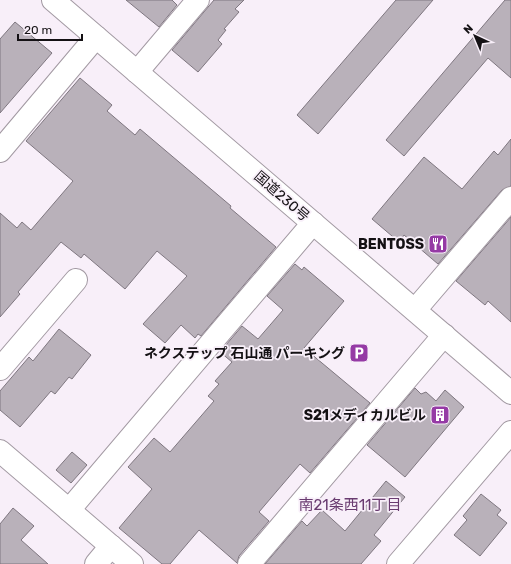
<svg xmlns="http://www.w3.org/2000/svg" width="511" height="564" viewBox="0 0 511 564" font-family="Rubik,'Noto Sans JP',sans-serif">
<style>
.building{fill:#b9b1ba;stroke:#7f7780}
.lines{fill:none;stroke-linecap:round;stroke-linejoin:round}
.minor-casing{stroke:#a39aa3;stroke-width:24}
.highway-casing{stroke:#a39aa3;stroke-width:24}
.minor{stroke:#fff;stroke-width:22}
.highway{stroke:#fff;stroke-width:22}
.labels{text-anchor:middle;stroke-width:3.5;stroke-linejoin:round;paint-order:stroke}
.street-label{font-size:14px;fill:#141114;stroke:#f8eff9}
.poi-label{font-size:14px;font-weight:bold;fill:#141114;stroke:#f8eff9;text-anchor:end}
.neighbourhood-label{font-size:15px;fill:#693b70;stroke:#f8eff9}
</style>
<rect width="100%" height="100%" fill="#f8eff9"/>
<g class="building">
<polygon points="126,0 172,0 177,5 159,27"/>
<polygon points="214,0 244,0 235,9 239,12 224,29 226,30 218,40 222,44 198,72 172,50"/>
<polygon points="396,0 433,0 318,134 297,115"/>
<polygon points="505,0 511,0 511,78 488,58 404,156 386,140"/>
<polygon points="15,22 52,53 0,113 0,39"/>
<polygon points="80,78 112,105 107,111 135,135 140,129 231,206 230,208 276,247 201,336 198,334 195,338 181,325 165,343 143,324 187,276 157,251 125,289 84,254 81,258 61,242 18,292 20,294 0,317 0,213 17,228 22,222 31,230 73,181 26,141"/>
<polygon points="511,139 511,186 502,190 438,264 404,235 399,242 372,219 424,157 462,189 494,151 498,155"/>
<polygon points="511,217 511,322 488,301 485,305 456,281"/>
<polygon points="295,264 302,270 304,267 344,301 304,348 370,403 310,473 300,464 259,512 269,521 239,556 237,563 199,530 170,564 162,564 119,528 152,489 128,467 154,438 170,452 214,401 208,396 219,384 215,381 232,362 220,352 242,326 258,339 283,310 267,296"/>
<polygon points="59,329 91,355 72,379 69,377 55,394 51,391 20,427 0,410 0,391 29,357 33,361"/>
<polygon points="415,388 421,394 426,392 436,401 445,390 464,407 405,477 367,445"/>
<polygon points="72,452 87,465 71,483 56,470"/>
<polygon points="386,481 405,497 374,535 381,541 361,564 265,564 302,521 307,526 322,510 345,531"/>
<polygon points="481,494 501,510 497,515 507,523 480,556 454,535 467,520 463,516"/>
<polygon points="13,508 34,526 21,540 48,564 0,564 0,524"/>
</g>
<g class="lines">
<defs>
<g id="minor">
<polyline points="137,72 198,0"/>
<polyline points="0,151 96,37"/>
<polyline points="415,310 511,198"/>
<polyline points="0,369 76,280"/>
<polyline points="0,451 132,564"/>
<polyline points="69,510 313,223"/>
<polyline points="96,564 111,546"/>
<polyline points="249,564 444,335"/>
<polyline points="398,564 511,432"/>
</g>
<polyline id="highway" points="53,0 511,393"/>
</defs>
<use href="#minor" class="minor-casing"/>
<use href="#highway" class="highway-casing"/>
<use href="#minor" class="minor"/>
<use href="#highway" class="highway"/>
</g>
<defs>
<symbol id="restaurant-square" viewBox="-11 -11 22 22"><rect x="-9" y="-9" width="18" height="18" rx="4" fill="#953aa5" stroke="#f8eff9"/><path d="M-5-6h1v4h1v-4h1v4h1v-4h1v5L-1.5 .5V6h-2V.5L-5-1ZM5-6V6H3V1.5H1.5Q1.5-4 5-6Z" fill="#fff"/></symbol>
<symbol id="parking-square" viewBox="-11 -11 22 22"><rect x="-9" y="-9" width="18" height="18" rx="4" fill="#953aa5" stroke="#f8eff9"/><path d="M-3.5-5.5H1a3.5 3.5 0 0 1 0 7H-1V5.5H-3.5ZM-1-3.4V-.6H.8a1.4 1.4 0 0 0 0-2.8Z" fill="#fff"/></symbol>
<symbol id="building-square" viewBox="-11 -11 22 22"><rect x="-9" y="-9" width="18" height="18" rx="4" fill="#953aa5" stroke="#f8eff9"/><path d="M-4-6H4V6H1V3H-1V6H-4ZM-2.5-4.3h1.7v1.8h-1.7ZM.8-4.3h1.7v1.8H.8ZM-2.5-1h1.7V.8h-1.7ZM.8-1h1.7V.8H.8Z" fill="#fff"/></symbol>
</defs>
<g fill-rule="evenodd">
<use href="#restaurant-square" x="427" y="233" width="22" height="22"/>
<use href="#parking-square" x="348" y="342" width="22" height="22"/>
<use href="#building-square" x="429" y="404" width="22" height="22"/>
</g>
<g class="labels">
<g class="street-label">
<text transform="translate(282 196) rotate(41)" y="5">国道230号</text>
</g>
<g class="poi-label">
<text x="424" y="249">BENTOSS</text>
<text x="345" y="358">ネクステップ 石山通 パーキング</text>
<text x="426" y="420">S21メディカルビル</text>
</g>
<g class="neighbourhood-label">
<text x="350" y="510">南21条西11丁目</text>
</g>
</g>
<g transform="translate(475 36) rotate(316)" stroke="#f8eff9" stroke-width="3" paint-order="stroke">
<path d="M0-3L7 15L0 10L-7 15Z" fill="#141114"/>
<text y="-6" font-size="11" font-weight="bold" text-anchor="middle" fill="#141114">N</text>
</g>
<path d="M18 34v6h64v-6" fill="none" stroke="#141114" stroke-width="2"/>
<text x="24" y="34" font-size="12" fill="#141114" stroke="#f8eff9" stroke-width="3" paint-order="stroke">20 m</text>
</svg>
